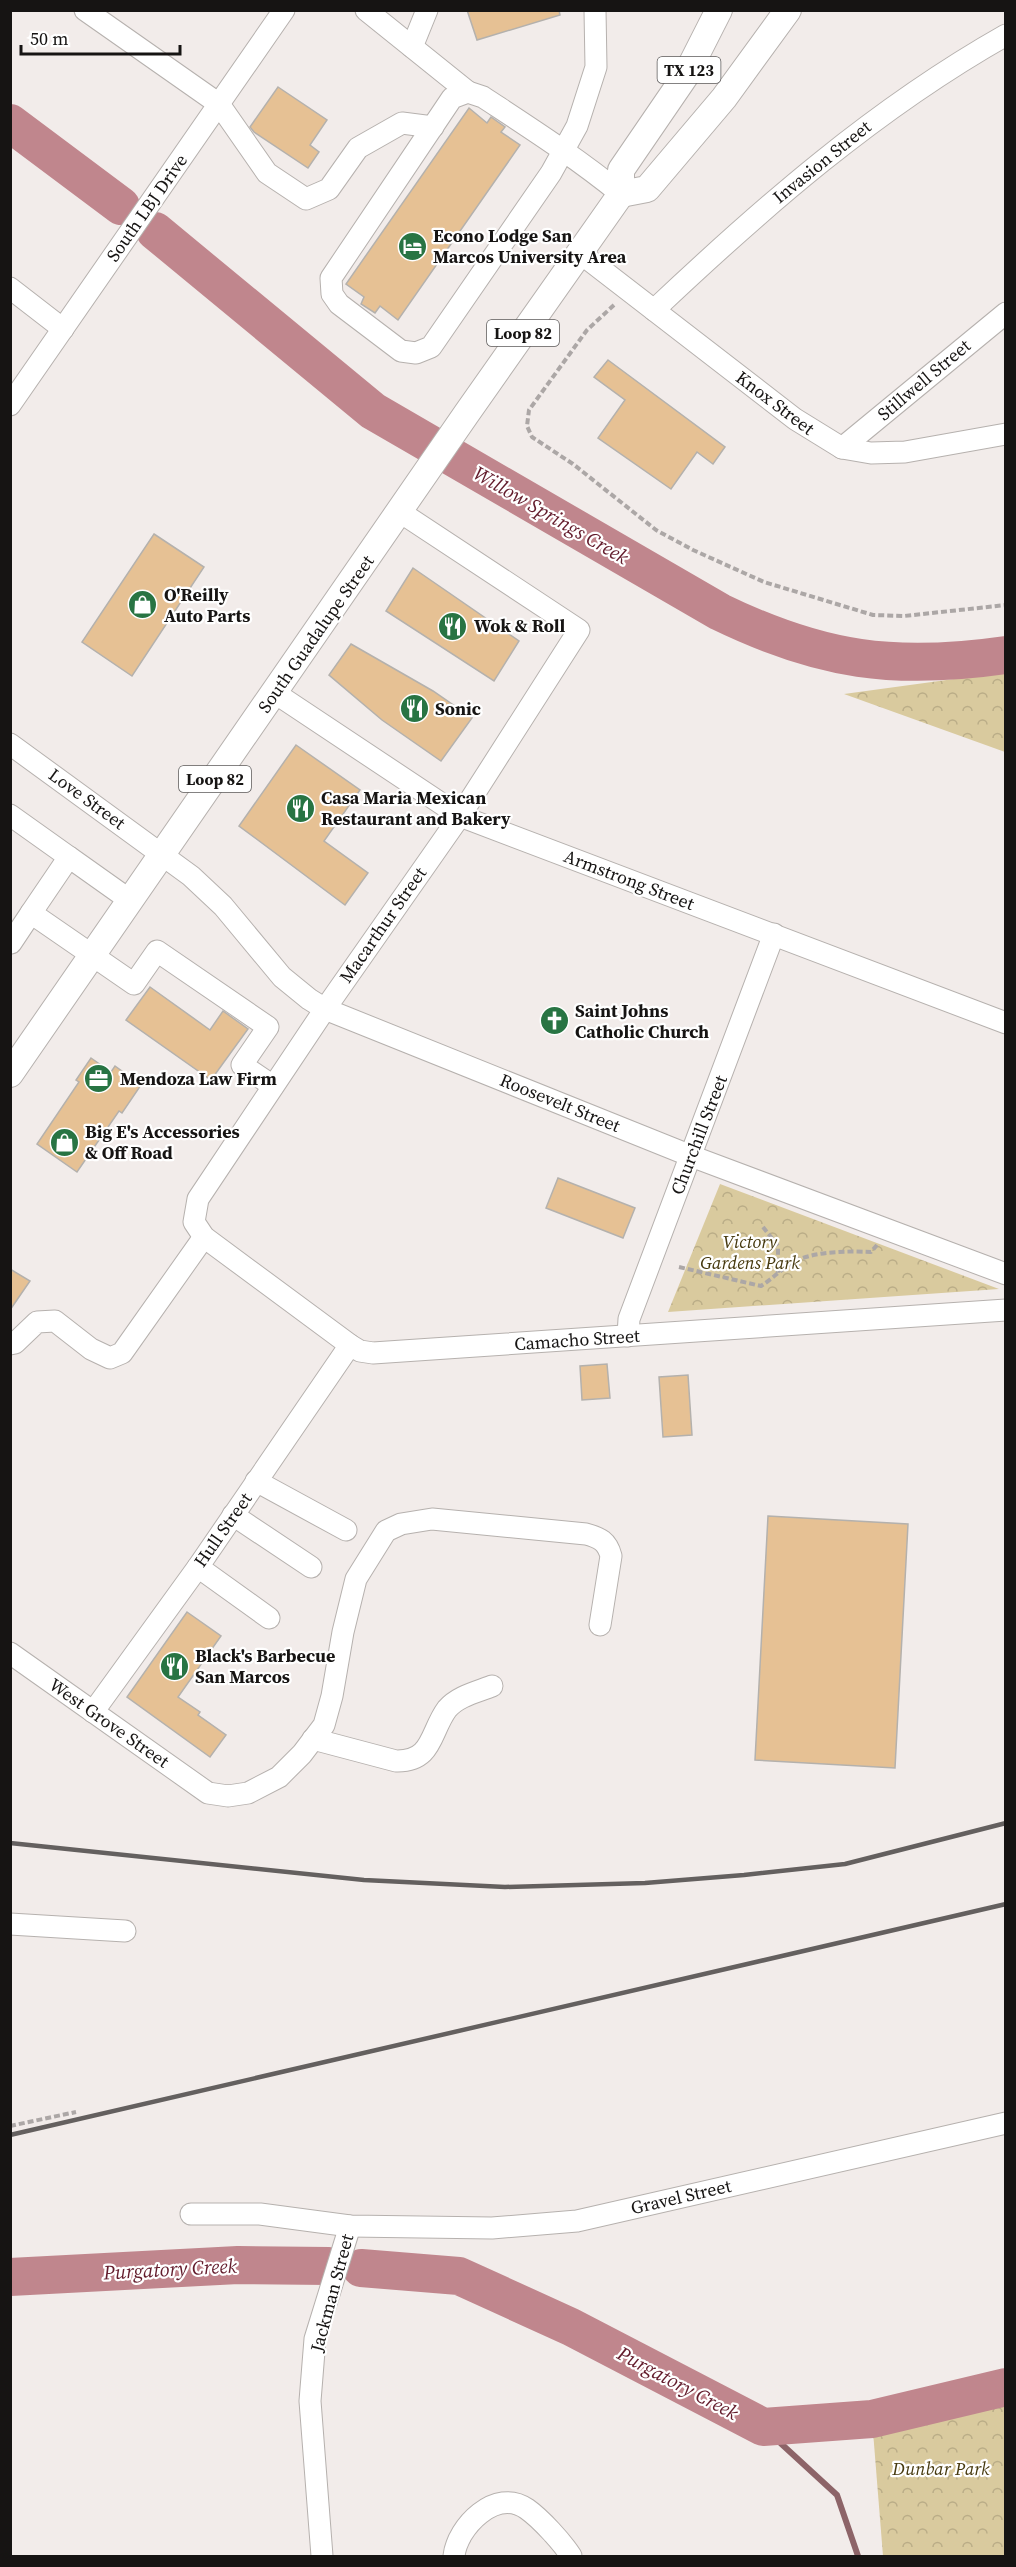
<svg xmlns="http://www.w3.org/2000/svg" width="1016" height="2567" viewBox="0 0 1016 2567" font-family="'Source Serif 4',serif">
<style>
.park{fill:url(#park-crowns)}
.lines{fill:none;stroke-linecap:round;stroke-linejoin:round}
.stream{stroke:#8d6468;stroke-width:6}
.river{stroke:#c0868d;stroke-width:38}
.building{fill:#e6c194;stroke:#b4b1ad;stroke-width:1.5}
.minor-casing{stroke:#b6b1ae;stroke-width:23}
.major-casing{stroke:#b6b1ae;stroke-width:28}
.path{stroke:#aca7a6;stroke-width:4;stroke-dasharray:6 3;stroke-linecap:butt}
.minor{stroke:#fff;stroke-width:21}
.major{stroke:#fff;stroke-width:26}
.rail{stroke:#64605f;stroke-width:4.5}
.labels{text-anchor:middle;stroke-width:4.5;stroke-linejoin:round;paint-order:stroke}
.shield{fill:#fff;stroke:#5c5a5a;stroke-width:1.5}
.shield-label{font-size:16px;font-weight:bold;fill:#161413}
.street-label{font-size:18px;fill:#161413;stroke:#fff}
.poi-label{font-size:18px;font-weight:bold;fill:#161413;stroke:#fff;text-anchor:start}
.park-label{font-size:18px;font-style:italic;fill:#46390e;stroke:#fff}
.water-label{font-size:20px;font-style:italic;fill:#631c2c;stroke:#fff}
</style>
<defs>
<pattern id="park-crowns" width="20" height="18" patternUnits="userSpaceOnUse" patternTransform="scale(1.5)"><rect width="20" height="18" fill="#d9ca9e"/><path d="M2 6a3 3 0 1 1 6 0M12 15a3 3 0 1 1 6 0" fill="none" stroke="#baad87"/></pattern>
</defs>
<rect width="100%" height="100%" fill="#f2ecea"/>
<g class="park">
<polygon points="1005,672 1005,752 844,694"/>
<polygon points="720,1184 999,1289 668,1312"/>
<polygon points="1005,2388 1005,2556 883,2556 872,2419"/>
</g>
<g class="lines">
<polyline class="stream" points="763,2427 837,2495 858,2556"/>
<g class="river">
<polyline points="10,123 121,206"/>
<path d="M 155,231 L 373,411 L 720,612 C 821,661 895,671 1006,655"/>
<polyline points="361,2268 459,2276 571,2327 763,2427 872,2419 1006,2387"/>
<polyline points="10,2277 238,2265 329,2266"/>
</g>
</g>
<g class="building">
<polygon points="467,10 559,10 560,15 477,40"/>
<polygon points="278,87 327,120 310,145 319,152 308,168 254,132 250,127"/>
<polygon points="469,108 487,123 491,117 505,127 501,132 520,145 398,320 380,306 375,313 361,304 364,297 346,284"/>
<polygon points="608,360 725,447 713,464 697,452 671,489 598,438 625,400 594,377"/>
<polygon points="154,534 204,567 132,676 82,642"/>
<polygon points="413,568 519,641 494,681 386,611"/>
<polygon points="351,644 433,691 472,718 441,761 382,720 329,675"/>
<polygon points="296,745 360,790 324,841 368,873 345,905 239,826"/>
<polygon points="150,987 210,1030 223,1011 248,1029 211,1080 126,1020"/>
<polygon points="91,1058 111,1072 115,1066 141,1085 122,1113 119,1111 77,1172 37,1144 79,1082 76,1080"/>
<polygon points="558,1178 635,1208 623,1238 546,1208"/>
<polygon points="10,1269 30,1281 10,1310"/>
<polygon points="607,1364 610,1398 582,1400 580,1366"/>
<polygon points="688,1375 692,1435 663,1437 659,1377"/>
<polygon points="768,1516 908,1524 895,1768 755,1760"/>
<polygon points="187,1612 221,1636 178,1697 200,1712 198,1715 226,1735 210,1757 127,1697"/>
</g>
<g class="lines">
<defs>
<g id="minor">
<polyline points="85,10 219,104 267,173 306,199 329,189 358,148 402,123 433,127"/>
<polyline points="366,10 468,92"/>
<path d="M 595,10 L 596,67 L 577,126 L 551,173 L 431,347 L 416,353 L 401,351 L 339,304 L 332,294 L 331,278 L 452,98 L 468,92 L 483,97 C 530,128 577,158 621,194"/>
<polyline points="412,47 427,10"/>
<polyline points="580,253 795,419 842,448 871,453 905,452 1006,434"/>
<polyline points="10,288 63,329"/>
<path d="M 654,310 C 763,207 875,109 1006,35"/>
<polyline points="10,405 284,10"/>
<polyline points="842,448 1006,313"/>
<polyline points="400,512 579,630 460,816 325,1009 198,1199 194,1222 204,1237 350,1345 360,1351 373,1353 1006,1310"/>
<polyline points="275,693 460,816 1006,1023"/>
<polyline points="10,744 191,876 223,906 282,977 309,999 325,1009 691,1156 1006,1274"/>
<polyline points="10,815 69,857"/>
<polyline points="131,901 69,857 31,913 134,984 157,951 268,1027 242,1065 273,1086"/>
<polyline points="11,943 31,913"/>
<polyline points="628,1336 629,1319 774,934"/>
<polyline points="10,1344 15,1343 37,1322 55,1321 91,1349 110,1358 122,1353 204,1237"/>
<polyline points="256,1481 346,1530"/>
<polyline points="233,1515 311,1567"/>
<polyline points="198,1567 269,1618"/>
<path d="M 10,1653 L 208,1793 L 228,1796 L 248,1793 L 279,1777 L 302,1754 L 324,1725 L 332,1696 L 343,1632 L 356,1579 L 386,1531 L 401,1524 L 432,1519 L 586,1534 C 600,1538 607,1541 611,1556 L 600,1625"/>
<polyline points="93,1712 198,1567 350,1345"/>
<path d="M 313,1739 L 396,1761 C 433,1762 430,1732 447,1709 C 458,1696 477,1692 492,1686"/>
<polyline points="10,1924 125,1931"/>
<polyline points="191,2214 260,2214 350,2226 492,2228 577,2221 1006,2123"/>
<polyline points="322,2556 310,2401 315,2339 350,2226"/>
<path d="M 454,2556 C 457,2527 496,2487 527,2509 C 541,2519 562,2542 571,2556"/>
</g>
<g id="major">
<polyline points="621,194 647,189 724,98 788,10"/>
<polyline points="10,1074 467,413 621,194 621,170 686,75 719,10"/>
</g>
</defs>
<use href="#minor" class="minor-casing"/>
<use href="#major" class="major-casing"/>
<g class="path">
<polyline points="614,305 587,330 529,410 527,426 532,437 573,464 656,530 693,550 764,582 873,615 904,616 1006,605"/>
<polyline points="763,1227 778,1246 778,1274"/>
<path d="M 679,1267 L 761,1286 C 772,1279 785,1266 795,1261 C 817,1251 847,1251 871,1252 L 877,1245"/>
<polyline points="10,2126 76,2112"/>
</g>
<use href="#minor" class="minor"/>
<use href="#major" class="major"/>
<g class="rail">
<polyline points="10,1843 364,1880 505,1887 645,1883 744,1875 845,1864 1006,1823"/>
<polyline points="10,2135 1006,1904"/>
</g>
</g>
<defs>
<symbol id="hotel-disc" viewBox="-11 -11 22 22"><circle r="9.5" fill="#287443" stroke="#fff"/><path d="M-6-4.5h1.5V1H6V5H4.5V3h-9V5H-6ZM-4 0a1.8 1.8 0 1 1 3.6 0ZM.5 0V-2.5h3Q6-2.5 6 0Z" fill="#fff"/></symbol>
<symbol id="shop-disc" viewBox="-11 -11 22 22"><circle r="9.5" fill="#287443" stroke="#fff"/><path d="M-5-2.5h2.3a2.7 3.5 0 0 1 5.4 0H5L5.5 6h-11ZM-1.5-2.5h3a1.5 2.3 0 0 0-3 0Z" fill="#fff"/></symbol>
<symbol id="restaurant-disc" viewBox="-11 -11 22 22"><circle r="9.5" fill="#287443" stroke="#fff"/><path d="M-5-6h1v4h1v-4h1v4h1v-4h1v5L-1.5 .5V6h-2V.5L-5-1ZM5-6V6H3V1.5H1.5Q1.5-4 5-6Z" fill="#fff"/></symbol>
<symbol id="church-disc" viewBox="-11 -11 22 22"><circle r="9.5" fill="#287443" stroke="#fff"/><path d="M-1.2-6h2.4v3.5h3.3v2.4h-3.3V6h-2.4V-.1h-3.3v-2.4h3.3Z" fill="#fff"/></symbol>
<symbol id="office-disc" viewBox="-11 -11 22 22"><circle r="9.5" fill="#287443" stroke="#fff"/><path d="M-6-3h4V-5.5h4V-3h4V5H-6ZM-1-4.5V-3h2v-1.5ZM-6 0V1H6V0Z" fill="#fff"/></symbol>
</defs>
<g fill-rule="evenodd">
<use href="#hotel-disc" x="396" y="230" width="33" height="33"/>
<use href="#shop-disc" x="126" y="588" width="33" height="33"/>
<use href="#restaurant-disc" x="436" y="610" width="33" height="33"/>
<use href="#restaurant-disc" x="398" y="692" width="33" height="33"/>
<use href="#restaurant-disc" x="284" y="792" width="33" height="33"/>
<use href="#church-disc" x="538" y="1004" width="33" height="33"/>
<use href="#office-disc" x="82" y="1062" width="33" height="33"/>
<use href="#shop-disc" x="48" y="1126" width="33" height="33"/>
<use href="#restaurant-disc" x="158" y="1650" width="33" height="33"/>
</g>
<g class="labels">
<g class="shield">
<rect x="657.5" y="57" width="63" height="26" rx="4.5"/>
<rect x="487" y="320" width="72" height="26" rx="4.5"/>
<rect x="179" y="766" width="72" height="26" rx="4.5"/>
</g>
<g class="shield-label">
<text x="689" y="76">TX 123</text>
<text x="523" y="339">Loop 82</text>
<text x="215" y="785">Loop 82</text>
</g>
<g class="street-label">
<text transform="translate(822 162) rotate(-39)" y="6">Invasion Street</text>
<text transform="translate(147 208) rotate(-55)" y="6">South LBJ Drive</text>
<text transform="translate(924 380) rotate(-40)" y="6">Stillwell Street</text>
<text transform="translate(775 403) rotate(37)" y="6">Knox Street</text>
<text transform="translate(316 634) rotate(-55)" y="6">South Guadalupe Street</text>
<text transform="translate(87 799) rotate(36)" y="6">Love Street</text>
<text transform="translate(629 880) rotate(21)" y="6">Armstrong Street</text>
<text transform="translate(383 925) rotate(-55)" y="6">Macarthur Street</text>
<text transform="translate(560 1103) rotate(22)" y="6">Roosevelt Street</text>
<text transform="translate(699 1135) rotate(-69)" y="6">Churchill Street</text>
<text transform="translate(577 1340) rotate(-4)" y="6">Camacho Street</text>
<text transform="translate(223 1530) rotate(-55)" y="6">Hull Street</text>
<text transform="translate(109 1723) rotate(35)" y="6">West Grove Street</text>
<text transform="translate(681 2197) rotate(-13)" y="6">Gravel Street</text>
<text transform="translate(332 2293) rotate(-75)" y="6">Jackman Street</text>
</g>
<g class="poi-label">
<text x="433" y="242">Econo Lodge San<tspan x="433" dy="21">Marcos University Area</tspan></text>
<text x="164" y="601">O'Reilly<tspan x="164" dy="21">Auto Parts</tspan></text>
<text x="474" y="632">Wok &amp; Roll</text>
<text x="435" y="715">Sonic</text>
<text x="321" y="804">Casa Maria Mexican<tspan x="321" dy="21">Restaurant and Bakery</tspan></text>
<text x="575" y="1017">Saint Johns<tspan x="575" dy="21">Catholic Church</tspan></text>
<text x="120" y="1085">Mendoza Law Firm</text>
<text x="85" y="1138">Big E's Accessories<tspan x="85" dy="21">&amp; Off Road</tspan></text>
<text x="195" y="1662">Black's Barbecue<tspan x="195" dy="21">San Marcos</tspan></text>
</g>
<g class="park-label">
<text x="750" y="1248">Victory<tspan x="750" dy="21">Gardens Park</tspan></text>
<text x="941" y="2475">Dunbar Park</text>
</g>
<g class="water-label">
<text transform="translate(551 515) rotate(30)" y="7">Willow Springs Creek</text>
<text transform="translate(170 2269) rotate(-3)" y="7">Purgatory Creek</text>
<text transform="translate(678 2383) rotate(28)" y="7">Purgatory Creek</text>
</g>
</g>
<rect width="1016" height="2567" fill="none" stroke="#161413" stroke-width="24"/>
<path d="M21 45v9h159v-9" fill="none" stroke="#161413" stroke-width="3"/>
<text x="30" y="45" font-size="18" fill="#161413" stroke="#ffffff" stroke-width="4.5" paint-order="stroke">50 m</text>
</svg>
